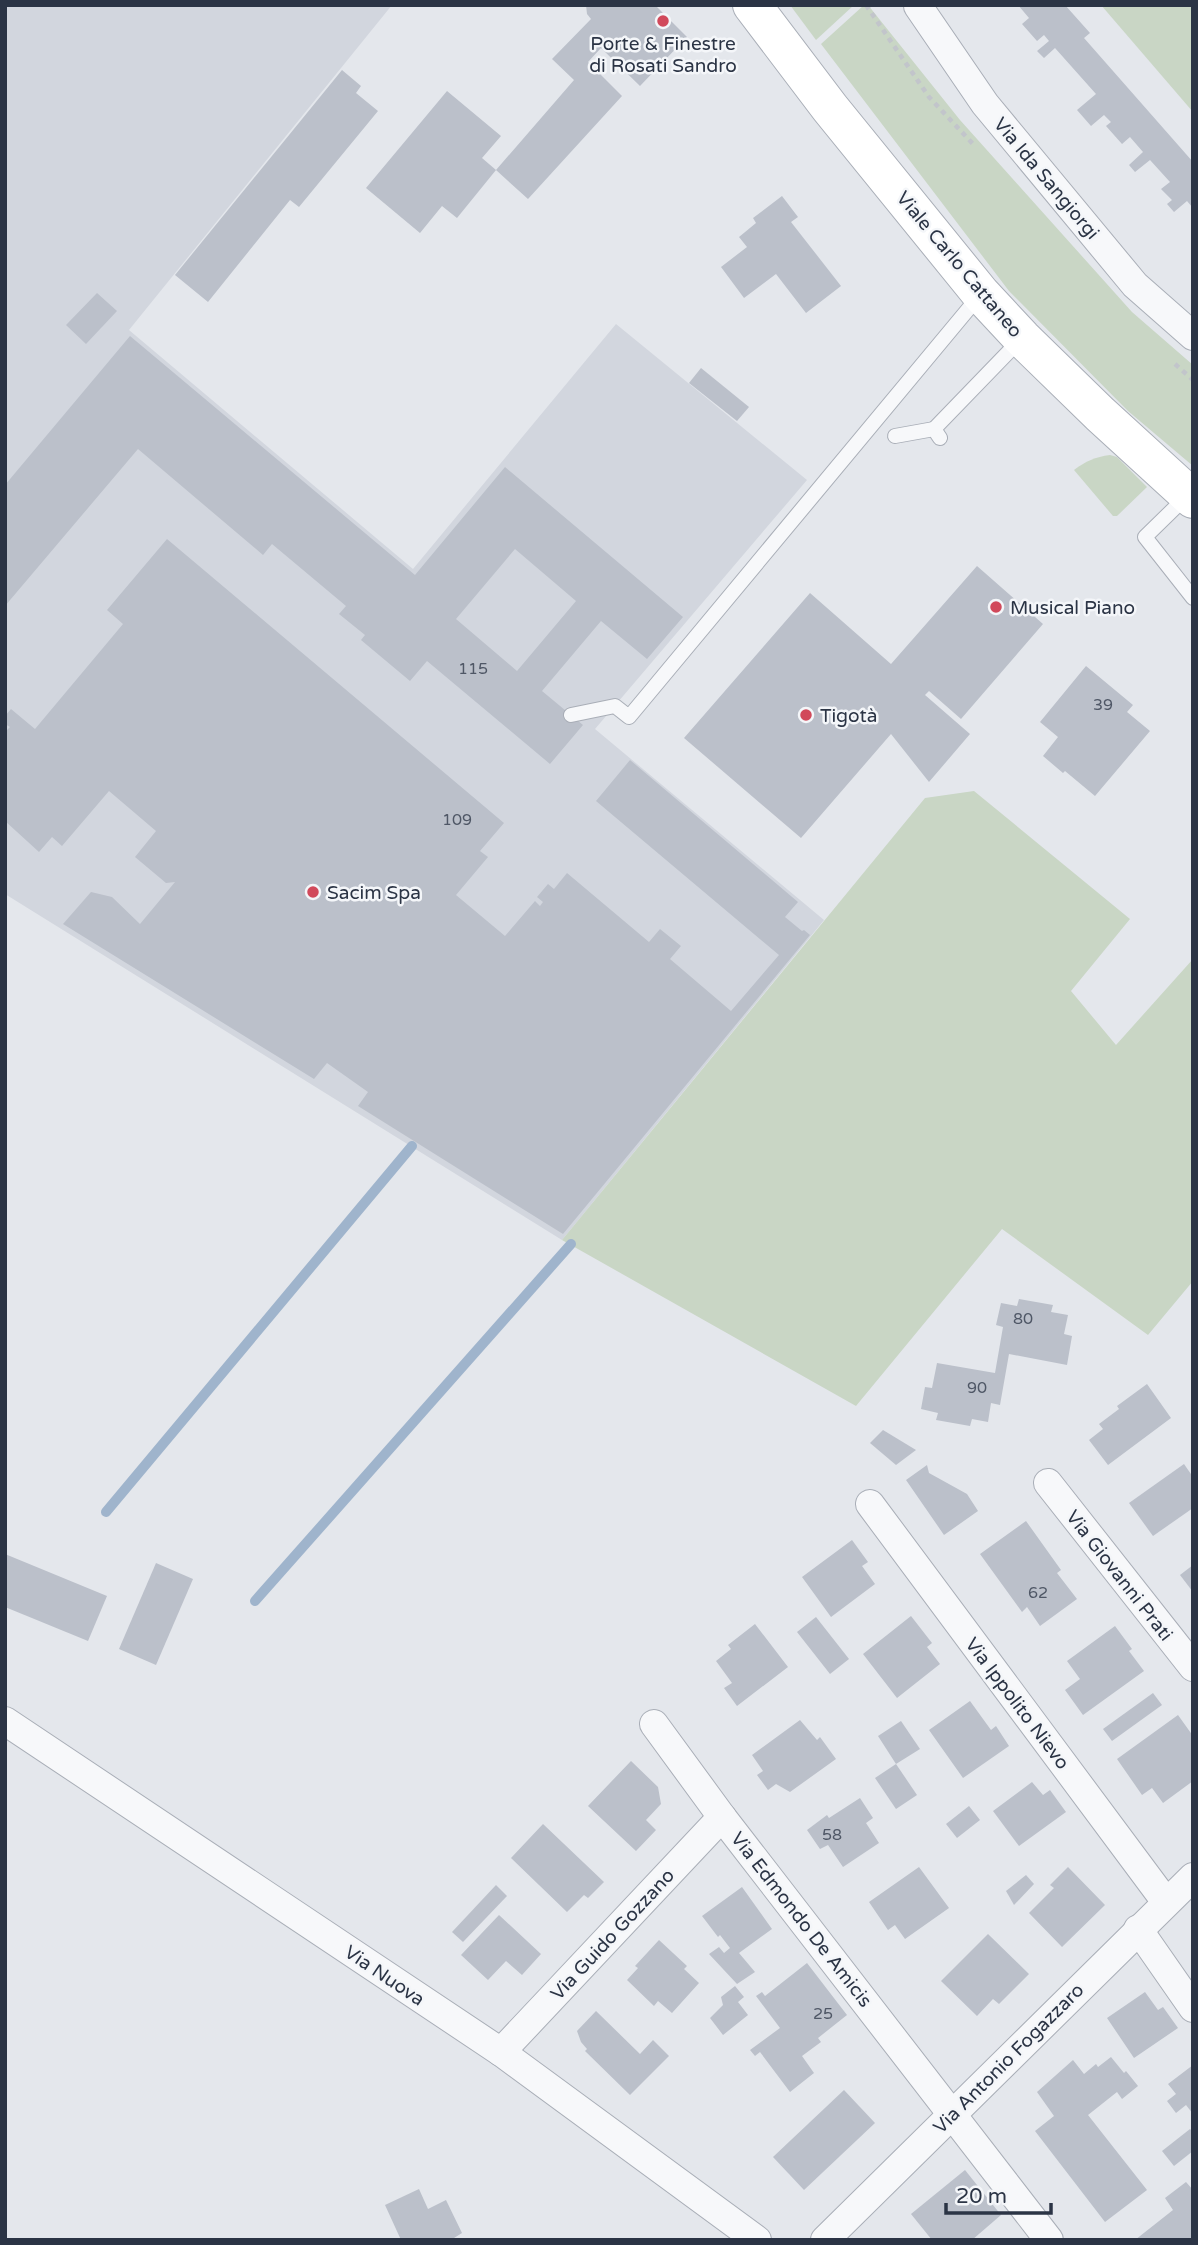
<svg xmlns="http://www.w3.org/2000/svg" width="1198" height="2245" viewBox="0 0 1198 2245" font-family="'Varela Round',sans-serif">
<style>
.built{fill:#d2d6de}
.green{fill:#c9d6c5}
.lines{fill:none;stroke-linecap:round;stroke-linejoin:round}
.stream{stroke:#9fb4cc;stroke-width:10}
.building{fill:#bbc0ca;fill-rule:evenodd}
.service-casing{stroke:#a9aeb7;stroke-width:16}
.minor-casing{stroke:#a9aeb7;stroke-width:30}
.secondary-casing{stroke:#a9aeb7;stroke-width:40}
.path{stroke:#c2c5cb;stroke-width:4.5;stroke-dasharray:5 5;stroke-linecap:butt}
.service{stroke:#f7f8fa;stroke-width:14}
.minor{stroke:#f7f8fa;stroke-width:28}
.secondary{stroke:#fff;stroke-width:38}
.poi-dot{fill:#d1495b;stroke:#f4f6f9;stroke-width:2.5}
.labels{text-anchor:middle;stroke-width:5;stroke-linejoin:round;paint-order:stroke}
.number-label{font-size:16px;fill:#4f5766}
.poi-label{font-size:19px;fill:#2b3445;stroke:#f4f6f9;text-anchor:start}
.street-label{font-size:19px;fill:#2b3445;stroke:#f4f6f9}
</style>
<rect width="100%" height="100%" fill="#e4e7ec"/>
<polygon class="built" points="5,5 392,5 129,330 413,569 616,324 807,480 595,729 824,920 562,1240 5,894"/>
<g class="green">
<polygon points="790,5 854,5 816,40"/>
<polygon points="864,5 868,5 960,120 1132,312 1193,365 1193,466 1128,411 1009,291 821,44"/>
<polygon points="1101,5 1193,5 1193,112"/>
<path d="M 1110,455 L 1117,457 L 1147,487 L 1117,516 L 1113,516 L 1074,470 C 1086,461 1095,457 1110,455 Z"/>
<polygon points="974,791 1130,919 1071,991 1116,1045 1193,959 1193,1281 1148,1335 1002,1229 856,1406 562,1240 925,798"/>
</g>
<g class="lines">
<g class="stream">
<polyline points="106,1512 412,1146"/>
<polyline points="255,1601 571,1244"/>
</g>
</g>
<g class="building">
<polygon points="586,5 655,5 687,37 640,86 601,48 588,62 622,96 528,199 496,170 574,80 552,59 591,19 587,14"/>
<polygon points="1018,5 1065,5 1090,33 1084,38 1193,162 1193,208 1187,201 1174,212 1167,204 1172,200 1161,189 1170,182 1150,160 1135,172 1129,165 1143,152 1130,137 1122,144 1106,126 1111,122 1104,115 1091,126 1077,110 1096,94 1055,48 1044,58 1037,51 1049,41 1044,35 1037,41 1022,24 1029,18"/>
<polygon points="342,70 361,86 356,93 378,111 299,207 290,200 208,302 175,275"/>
<polygon points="447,91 501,136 482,158 496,170 457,218 442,206 420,233 366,188"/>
<polygon points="782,196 798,217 791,222 841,286 806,313 776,274 744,298 721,267 747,247 739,237 756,223 753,218"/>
<polygon points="97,293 117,311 86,344 66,325"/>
<path d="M 130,336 L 415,575 L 505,467 L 683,617 L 647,659 L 601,621 L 542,691 L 583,725 L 550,764 L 427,661 L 410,681 L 361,640 L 365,635 L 339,614 L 346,606 L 272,544 L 263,555 L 138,449 L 5,606 L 5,485 ZM 515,549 L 576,601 L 517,671 L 456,619 Z"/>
<polygon points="701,368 749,407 737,421 689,383"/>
<polygon points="167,539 504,823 480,851 488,857 456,895 505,936 535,901 540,906 543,902 537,897 548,884 554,889 567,873 649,942 660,929 681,946 670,959 731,1011 779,955 596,801 630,760 798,902 785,917 802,931 804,930 810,935 563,1234 358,1106 368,1092 327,1063 314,1079 63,924 91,892 112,897 140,924 175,882 166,883 135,857 156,831 109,791 62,846 52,837 39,852 5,821 5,732 10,727 5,724 5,716 11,709 35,729 123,624 107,610"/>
<polygon points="977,566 1043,624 961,719 929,691 925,695 970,734 929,782 891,734 801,838 684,738 810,593 891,664"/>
<polygon points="1086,666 1133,705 1127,712 1150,731 1095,796 1065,771 1063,773 1043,756 1058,737 1040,722"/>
<polygon points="1019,1299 1053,1305 1051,1312 1068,1315 1064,1334 1072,1336 1067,1365 1009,1354 1000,1405 991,1403 988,1422 972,1419 970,1426 936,1420 938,1413 921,1409 925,1387 932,1388 937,1363 995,1373 1003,1327 996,1325 1001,1303 1017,1306"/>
<polygon points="1147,1384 1171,1418 1108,1465 1089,1440 1103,1429 1099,1424 1119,1409 1117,1406"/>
<polygon points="883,1430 916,1450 896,1465 870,1443"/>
<polygon points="1184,1464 1193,1477 1193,1508 1153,1536 1129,1503"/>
<polygon points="927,1465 929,1473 967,1494 978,1511 944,1535 906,1480"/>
<polygon points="1026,1521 1061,1570 1057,1573 1077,1599 1040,1626 1027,1607 1022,1612 980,1554"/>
<polygon points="852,1540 868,1562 862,1566 875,1584 831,1617 802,1577"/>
<polygon points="5,1554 107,1596 88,1641 5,1607"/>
<polygon points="156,1563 193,1579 156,1665 119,1649"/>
<polygon points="1193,1565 1193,1592 1180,1575"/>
<polygon points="911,1616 932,1643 927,1647 940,1664 897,1698 863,1654"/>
<polygon points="816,1617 849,1659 830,1674 797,1632"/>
<polygon points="755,1624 788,1667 737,1706 724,1688 732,1683 716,1661 731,1649 728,1645"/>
<polygon points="1115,1626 1132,1649 1129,1651 1144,1671 1083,1715 1065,1690 1080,1679 1067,1661"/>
<polygon points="1153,1693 1162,1705 1112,1741 1103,1729"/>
<polygon points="970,1701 991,1730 996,1726 1009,1746 963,1778 929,1730"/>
<polygon points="1178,1715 1193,1736 1193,1781 1163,1803 1152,1788 1142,1795 1117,1759"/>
<polygon points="800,1720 817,1740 820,1737 836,1759 790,1792 776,1784 768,1790 757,1775 763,1771 752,1755"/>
<polygon points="901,1721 920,1749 896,1764 878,1736"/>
<polygon points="631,1761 658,1787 661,1804 646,1820 656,1830 636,1851 588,1806"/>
<polygon points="896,1764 917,1795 896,1809 875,1778"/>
<polygon points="1032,1782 1043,1795 1050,1790 1066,1812 1019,1846 993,1811"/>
<polygon points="860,1798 873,1818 866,1823 879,1843 843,1867 828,1845 820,1849 807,1830 827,1815 829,1818"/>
<polygon points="969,1806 980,1820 957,1838 946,1824"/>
<polygon points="543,1824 604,1882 588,1898 584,1895 567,1912 511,1858"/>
<polygon points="919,1867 949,1908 905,1939 895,1925 888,1930 869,1902"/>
<polygon points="1068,1867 1105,1905 1062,1947 1029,1913 1054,1888 1050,1885"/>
<polygon points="1026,1875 1034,1884 1014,1905 1006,1891"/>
<polygon points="496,1885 507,1896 463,1942 452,1932"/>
<polygon points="742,1887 772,1929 739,1953 755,1972 737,1984 709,1954 719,1947 724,1953 730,1948 720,1935 718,1937 702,1916"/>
<polygon points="499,1915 541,1954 522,1975 506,1961 488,1980 461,1955"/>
<polygon points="988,1934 1029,1974 999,2004 993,1999 977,2016 941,1981"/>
<polygon points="659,1940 687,1966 684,1969 699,1983 672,2013 658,2001 654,2006 627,1980 638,1968 635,1966"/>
<polygon points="807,1963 847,2015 818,2038 821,2042 802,2056 814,2073 790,2092 760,2052 755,2056 750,2050 780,2028 756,1996 762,1992 765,1996"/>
<polygon points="735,1986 744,1997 738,2002 748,2015 723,2035 710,2018 723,2005 721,1997"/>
<polygon points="1145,1992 1158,2010 1163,2007 1178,2028 1134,2058 1107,2018"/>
<polygon points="596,2011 640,2054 653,2040 669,2056 630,2095 585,2051 587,2049 581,2042 577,2031"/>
<polygon points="1111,2057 1124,2073 1126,2071 1138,2086 1122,2099 1117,2092 1088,2115 1147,2190 1105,2222 1035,2131 1054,2116 1037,2092 1073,2060 1084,2074 1096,2064 1098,2067"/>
<polygon points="1193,2065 1193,2114 1186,2105 1176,2113 1167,2101 1176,2094 1168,2084"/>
<polygon points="844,2090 875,2123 804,2190 773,2157"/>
<polygon points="1190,2129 1193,2132 1193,2151 1174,2166 1162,2151"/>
<polygon points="965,2170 1001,2215 972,2240 932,2240 911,2214"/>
<polygon points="1186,2182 1193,2190 1193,2240 1135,2240 1173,2210 1165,2198"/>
<polygon points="419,2189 428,2209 446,2200 462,2233 454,2238 455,2240 401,2240 385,2205"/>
</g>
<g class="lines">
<defs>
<g id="service">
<polyline points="895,436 934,429"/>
<polyline points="940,438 934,429 1021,339"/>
<polyline points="1188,495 1145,537 1193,598"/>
<polyline points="571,715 615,706 629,717 980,295"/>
</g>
<g id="minor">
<polyline points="918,6 985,104 1135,285 1193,336"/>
<polyline points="1048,1483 1193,1667"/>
<polyline points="870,1504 1166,1902"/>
<polyline points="5,1721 501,2052 757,2240"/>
<polyline points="654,1724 722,1817 1049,2240"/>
<polyline points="1138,1929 1193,2008"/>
<polyline points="501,2052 722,1817"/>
<polyline points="825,2240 1193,1877"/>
</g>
<polyline id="secondary" points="752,5 830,108 981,294 1022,338 1100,414 1193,499"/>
</defs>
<use href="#service" class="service-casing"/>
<use href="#minor" class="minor-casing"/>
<use href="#secondary" class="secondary-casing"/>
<g class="path">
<polyline points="866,5 929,97 973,144"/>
<polyline points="1175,364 1193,380"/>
</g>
<use href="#service" class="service"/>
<use href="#minor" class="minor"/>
<use href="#secondary" class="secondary"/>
</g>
<g class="poi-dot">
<circle cx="663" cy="21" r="7"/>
<circle cx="996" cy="607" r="7"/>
<circle cx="806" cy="715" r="7"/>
<circle cx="313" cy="892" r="7"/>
</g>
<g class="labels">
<g class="number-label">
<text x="473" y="674">115</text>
<text x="1103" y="710">39</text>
<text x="457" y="825">109</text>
<text x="1023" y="1324">80</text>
<text x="977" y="1393">90</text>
<text x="1038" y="1598">62</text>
<text x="832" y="1840">58</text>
<text x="823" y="2019">25</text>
</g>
<g class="poi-label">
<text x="663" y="50" text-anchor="middle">Porte &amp; Finestre<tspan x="663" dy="22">di Rosati Sandro</tspan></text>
<text x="1010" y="614">Musical Piano</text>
<text x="820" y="722">Tigotà</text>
<text x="327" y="899">Sacim Spa</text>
</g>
<g class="street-label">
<text transform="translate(1047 178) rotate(50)" y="7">Via Ida Sangiorgi</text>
<text transform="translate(960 264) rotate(50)" y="7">Viale Carlo Cattaneo</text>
<text transform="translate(1120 1575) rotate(52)" y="7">Via Giovanni Prati</text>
<text transform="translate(1018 1703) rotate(53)" y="7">Via Ippolito Nievo</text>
<text transform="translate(802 1919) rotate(52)" y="7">Via Edmondo De Amicis</text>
<text transform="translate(612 1934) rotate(-47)" y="7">Via Guido Gozzano</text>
<text transform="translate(385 1975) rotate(34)" y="7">Via Nuova</text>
<text transform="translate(1008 2058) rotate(-45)" y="7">Via Antonio Fogazzaro</text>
</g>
</g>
<rect width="1198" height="2245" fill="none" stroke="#2b3445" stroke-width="14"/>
<path d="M946 2203v10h105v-10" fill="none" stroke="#2b3445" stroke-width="3.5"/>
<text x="956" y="2203" font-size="21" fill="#2b3445" stroke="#f4f6f9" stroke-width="5" paint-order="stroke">20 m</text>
</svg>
